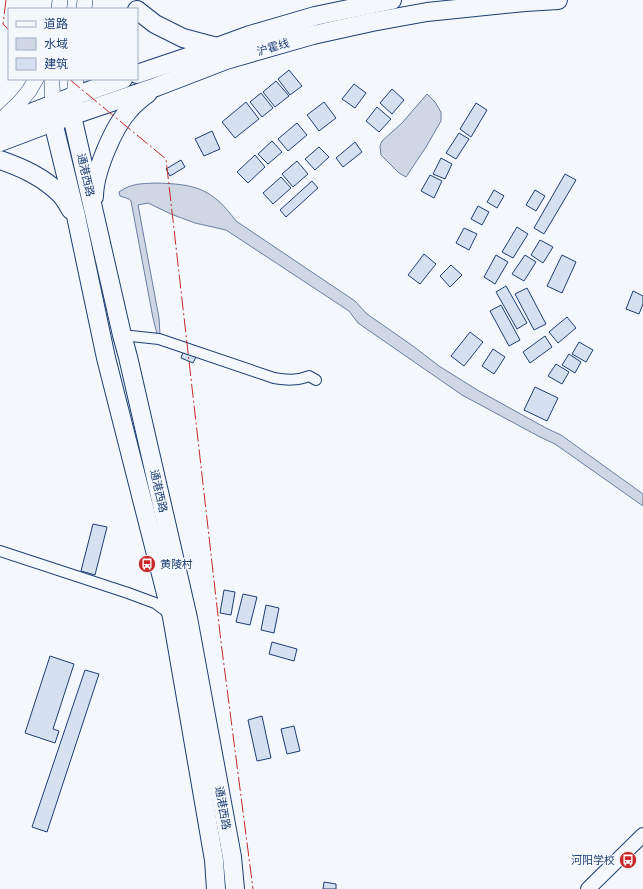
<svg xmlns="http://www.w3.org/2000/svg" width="643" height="889" viewBox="0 0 643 889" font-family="Raleway,'Noto Sans SC',sans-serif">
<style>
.water{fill:#cfd7e4;stroke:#687fa3}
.building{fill:#d5e0f0;stroke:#1d3f73}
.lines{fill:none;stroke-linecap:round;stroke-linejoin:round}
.street-casing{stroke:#1d3f73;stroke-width:12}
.secondary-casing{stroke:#1d3f73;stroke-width:16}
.primary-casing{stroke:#1d3f73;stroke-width:16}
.highway-casing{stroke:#1d3f73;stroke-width:20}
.street{stroke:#f4f7fb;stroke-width:10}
.secondary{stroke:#f4f7fb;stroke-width:14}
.primary{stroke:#f4f7fb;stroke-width:15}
.highway{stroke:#f4f7fb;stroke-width:18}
.power{stroke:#c62828;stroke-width:1;stroke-dasharray:14 3 2 3;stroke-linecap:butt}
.labels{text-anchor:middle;stroke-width:3;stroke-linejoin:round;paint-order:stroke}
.street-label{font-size:11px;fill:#1d3f73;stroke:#f4f7fb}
.poi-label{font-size:11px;fill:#1d3f73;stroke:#f4f7fb;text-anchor:start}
</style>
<rect width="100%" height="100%" fill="#f4f7fb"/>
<g class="water">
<polygon points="427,94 435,102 441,112 441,121 426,147 406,177 399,173 381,155 380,146 382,141 402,123"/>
<path d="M 155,183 C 195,184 212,188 236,221 L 355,301 L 367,314 L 413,346 L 439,366 L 479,391 L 546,428 L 561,435 L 643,494 L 643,506 L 555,444 L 540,437 L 462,395 L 358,323 L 349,311 L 226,230 L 195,223 L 171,214 L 148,203 L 138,205 L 159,318 L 160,334 L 157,334 L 153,318 L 131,201 L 129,199 L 120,196 L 119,192 C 132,183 140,184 155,183 Z"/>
</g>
<g class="building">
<polygon points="289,70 302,86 290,95 278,79"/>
<polygon points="276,81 289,96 275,107 263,92"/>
<polygon points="354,84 366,93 355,108 342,99"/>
<polygon points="392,89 404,100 392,114 380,103"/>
<polygon points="261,93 273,108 262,117 250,102"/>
<polygon points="246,102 259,119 235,138 222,122"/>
<polygon points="324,102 336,118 319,131 307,115"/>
<polygon points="476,103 487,110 471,137 460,129"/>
<polygon points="377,107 391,119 379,132 366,121"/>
<polygon points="297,123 307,135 288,151 278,139"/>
<polygon points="212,131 220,149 204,156 195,139"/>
<polygon points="459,133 469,139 456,159 446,153"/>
<polygon points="272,141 282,152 268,164 258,154"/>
<polygon points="355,142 362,152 343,167 336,158"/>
<polygon points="319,147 329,157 315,170 305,159"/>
<polygon points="255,155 265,167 248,183 237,172"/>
<polygon points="441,158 452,164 445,179 433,174"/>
<polygon points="181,160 185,167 170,176 166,169"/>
<polygon points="297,161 308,174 293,187 282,174"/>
<polygon points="565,174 576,180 544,234 534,228"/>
<polygon points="430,175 442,181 434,198 421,191"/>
<polygon points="281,177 291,188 273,204 263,193"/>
<polygon points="312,181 318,188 286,217 280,210"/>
<polygon points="494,190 504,196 497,208 487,202"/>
<polygon points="535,190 545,196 536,211 526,205"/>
<polygon points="478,206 489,212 482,225 471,219"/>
<polygon points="517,227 528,234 513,258 502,252"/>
<polygon points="464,228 477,234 469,250 456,243"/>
<polygon points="540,240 553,247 543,263 531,255"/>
<polygon points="424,254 436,264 420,284 408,275"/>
<polygon points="496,255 508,262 495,284 484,277"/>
<polygon points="525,255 536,262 524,281 512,274"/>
<polygon points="562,255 576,262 562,293 547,286"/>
<polygon points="451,265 462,275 450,287 440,276"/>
<polygon points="506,286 527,323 517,329 496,292"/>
<polygon points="527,288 546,324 534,330 515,294"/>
<polygon points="633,291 643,296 643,304 639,314 626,309"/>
<polygon points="501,305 520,340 509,346 490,311"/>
<polygon points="567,317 576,328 558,343 549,332"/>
<polygon points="470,332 483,342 464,366 451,356"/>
<polygon points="545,336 552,347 530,363 523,352"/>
<polygon points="579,342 593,350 586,362 572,354"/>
<polygon points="493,349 505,357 494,374 482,366"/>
<polygon points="183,352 196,357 193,363 181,358"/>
<polygon points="569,354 581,362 575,373 562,365"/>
<polygon points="556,364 569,372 562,384 548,376"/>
<polygon points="535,387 558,398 547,421 524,410"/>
<polygon points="93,524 107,527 95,575 81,571"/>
<polygon points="224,590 235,592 231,615 220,613"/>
<polygon points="243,594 257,597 250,625 236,622"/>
<polygon points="266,605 279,608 274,633 261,630"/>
<polygon points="272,642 297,649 294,661 269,654"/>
<polygon points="50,656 74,664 53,729 59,731 55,743 25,733"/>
<polygon points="85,670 99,674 47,832 32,827"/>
<polygon points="262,716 271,758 257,761 248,720"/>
<polygon points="294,726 300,751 287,754 281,729"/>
<polygon points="324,882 336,884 336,889 323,889"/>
</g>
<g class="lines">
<defs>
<g id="street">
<path d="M 122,335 L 159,339 L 274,378 C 286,380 297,381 309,376 L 316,380"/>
<polyline points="0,551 128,593 155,603 171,615"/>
</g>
<polyline id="secondary" points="588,889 643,835"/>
<g id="primary">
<polyline points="59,9 60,0"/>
<polyline points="84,9 85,0"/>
<polyline points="52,79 52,85 53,105"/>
<polyline points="74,96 76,79"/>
<polyline points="0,121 19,103 29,91 36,79"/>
</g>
<g id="highway">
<polyline points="137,10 155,24 183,38 217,47"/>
<polyline points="137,74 217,47 250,35 315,16 392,0"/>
<polyline points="74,96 72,116 122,335 128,357 188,618 232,857 235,889"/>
<polyline points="53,105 53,122 76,216 106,358 172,617 214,860 216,889"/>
<polyline points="0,125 74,96 123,79"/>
<polyline points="0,142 53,122 156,87 226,60 313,35 372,22 427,12 525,2 558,0"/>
<path d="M 0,160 C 23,168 43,177 60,194 C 65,199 68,205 71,210"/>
<path d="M 94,197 C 94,173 113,127 130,109 C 135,103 142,98 148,93"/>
</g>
</defs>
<use href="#street" class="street-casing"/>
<use href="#secondary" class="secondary-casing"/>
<use href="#primary" class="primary-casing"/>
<use href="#highway" class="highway-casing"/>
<use href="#street" class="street"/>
<use href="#secondary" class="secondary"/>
<use href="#primary" class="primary"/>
<use href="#highway" class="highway"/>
<g class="power">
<polyline points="6,0 3,24 9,30"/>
<polyline points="69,79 166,159 221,642 253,889"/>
</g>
</g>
<defs>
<symbol id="bus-disc" viewBox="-11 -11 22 22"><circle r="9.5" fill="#c62828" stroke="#f4f7fb"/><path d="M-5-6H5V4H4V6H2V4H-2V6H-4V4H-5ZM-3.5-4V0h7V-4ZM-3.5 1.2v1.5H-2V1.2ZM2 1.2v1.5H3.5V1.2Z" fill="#fff"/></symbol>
</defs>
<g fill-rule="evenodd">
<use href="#bus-disc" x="137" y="554" width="20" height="20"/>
<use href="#bus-disc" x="618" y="850" width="20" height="20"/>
</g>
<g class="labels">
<g class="street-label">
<text transform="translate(273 47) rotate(-16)" y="4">沪霍线</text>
<text transform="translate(86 175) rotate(77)" y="4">通港西路</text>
<text transform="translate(159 491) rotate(77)" y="4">通港西路</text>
<text transform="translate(223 808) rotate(80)" y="4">通港西路</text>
</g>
<g class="poi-label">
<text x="160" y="568">黄陵村</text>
<text x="615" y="864" text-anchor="end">河阳学校</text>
</g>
</g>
<rect x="8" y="8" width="130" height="72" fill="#f4f7fb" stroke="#9eadc5"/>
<rect x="16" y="21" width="20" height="6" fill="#f4f7fb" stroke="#9eadc5"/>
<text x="44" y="28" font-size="12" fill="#1d3f73">道路</text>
<rect x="16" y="38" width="20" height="12" fill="#cfd7e4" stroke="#9eadc5"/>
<text x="44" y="48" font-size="12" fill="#1d3f73">水域</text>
<rect x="16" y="58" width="20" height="12" fill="#d5e0f0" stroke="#9eadc5"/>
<text x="44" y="68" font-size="12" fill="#1d3f73">建筑</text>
</svg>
